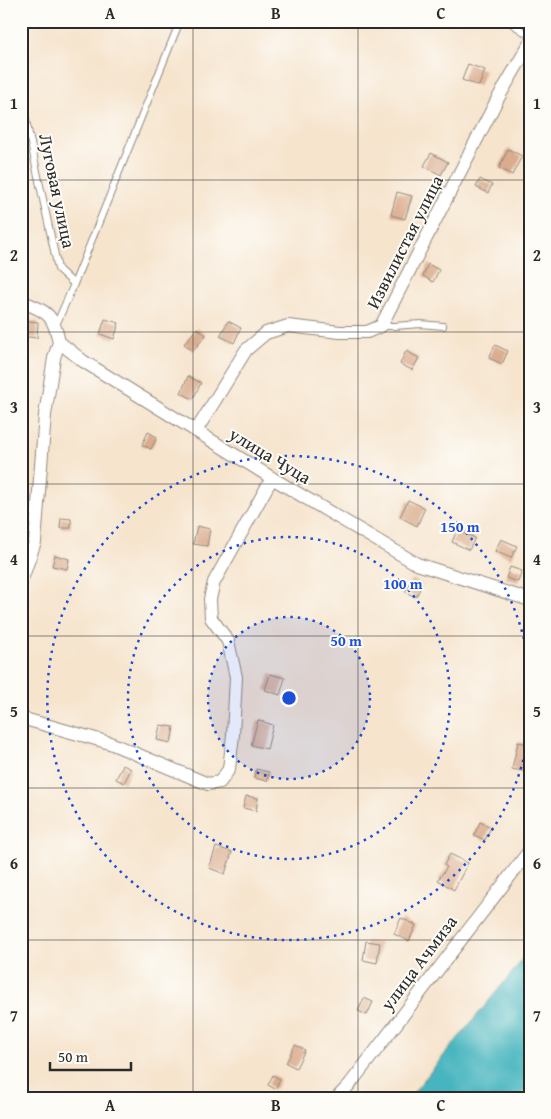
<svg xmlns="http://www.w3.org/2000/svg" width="551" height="1119" viewBox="0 0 551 1119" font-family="'Gentium Book Plus',serif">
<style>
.water{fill:#46b5bf;stroke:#387075}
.building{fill:#daac8d}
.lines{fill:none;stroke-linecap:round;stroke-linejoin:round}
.lane-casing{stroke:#90887c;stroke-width:8}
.street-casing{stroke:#90887c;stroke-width:14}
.lane{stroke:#fff;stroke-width:6}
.street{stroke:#fff;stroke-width:12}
.grid{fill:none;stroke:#2b2b2b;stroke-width:1;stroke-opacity:0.55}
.ring{fill:none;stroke:#1d4ed8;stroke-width:2.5;stroke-dasharray:2.5 5}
.labels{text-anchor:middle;stroke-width:4;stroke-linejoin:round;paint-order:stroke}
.street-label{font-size:18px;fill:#2b2b2b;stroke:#fdfcf7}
.centre{fill:#1d4ed8;stroke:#fdfcf7;stroke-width:2.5}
.ring-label{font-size:15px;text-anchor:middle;font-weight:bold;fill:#1d4ed8;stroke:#fdfcf7;stroke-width:4;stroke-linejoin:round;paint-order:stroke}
.neatline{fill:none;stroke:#2b2b2b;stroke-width:2}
.grid-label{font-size:16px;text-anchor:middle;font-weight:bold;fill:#2b2b2b}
</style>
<rect width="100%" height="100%" fill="#fdfcf7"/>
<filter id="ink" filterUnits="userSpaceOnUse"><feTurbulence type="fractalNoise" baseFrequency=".02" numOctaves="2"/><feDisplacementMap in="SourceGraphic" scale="10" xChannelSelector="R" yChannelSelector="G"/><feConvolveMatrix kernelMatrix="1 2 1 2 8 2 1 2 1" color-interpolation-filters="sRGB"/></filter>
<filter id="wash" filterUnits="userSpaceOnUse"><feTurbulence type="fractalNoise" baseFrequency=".0096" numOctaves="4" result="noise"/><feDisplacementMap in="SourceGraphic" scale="20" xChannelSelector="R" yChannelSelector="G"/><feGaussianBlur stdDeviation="1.12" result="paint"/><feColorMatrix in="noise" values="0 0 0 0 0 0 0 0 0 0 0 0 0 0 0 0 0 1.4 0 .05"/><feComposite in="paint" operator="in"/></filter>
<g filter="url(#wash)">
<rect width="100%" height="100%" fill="#f6e4cd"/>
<polygon class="water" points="530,946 530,1082 519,1098 409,1098 516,968"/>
<g id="blocks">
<g class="building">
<polygon points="468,64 485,70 479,86 462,80"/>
<polygon points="508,149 522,156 512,175 499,168"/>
<polygon points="431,153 448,162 441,175 424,166"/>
<polygon points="480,179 492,185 488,193 476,187"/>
<polygon points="397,192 412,196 405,219 391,215"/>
<polygon points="428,264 439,270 433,282 423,276"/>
<polygon points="105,319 119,323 114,339 100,334"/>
<polygon points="22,320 38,322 37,338 21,336"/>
<polygon points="228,321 241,328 234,343 220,336"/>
<polygon points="197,328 206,335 193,351 184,344"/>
<polygon points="495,345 508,351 502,364 489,358"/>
<polygon points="406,351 419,358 412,370 400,364"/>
<polygon points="188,376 201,383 193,399 181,393"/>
<polygon points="148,432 157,437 151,449 142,445"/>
<polygon points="408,500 425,508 417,526 400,517"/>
<polygon points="61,518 71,519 71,528 60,528"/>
<polygon points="197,526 210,529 207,546 193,544"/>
<polygon points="457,530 475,538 469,550 452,542"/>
<polygon points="501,539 517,546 511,558 495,551"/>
<polygon points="55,555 69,559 67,569 52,566"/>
<polygon points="510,567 522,571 518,582 506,578"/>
<polygon points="412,579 422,584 416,597 405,592"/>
<polygon points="270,674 285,678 280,695 265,690"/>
<polygon points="258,720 273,725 267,749 251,745"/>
<polygon points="160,725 174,727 171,743 157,740"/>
<polygon points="518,742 530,744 530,758 527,772 512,769"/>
<polygon points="123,765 131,769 124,783 116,779"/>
<polygon points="256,769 269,772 267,781 254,778"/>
<polygon points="246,796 258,798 256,811 243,808"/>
<polygon points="480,822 491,827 485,840 474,835"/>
<polygon points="216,847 232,852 225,874 209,868"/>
<polygon points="450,854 468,863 454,890 438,880 447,867 444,865"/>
<polygon points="401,918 416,925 409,941 394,934"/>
<polygon points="366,941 380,943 377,963 363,960"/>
<polygon points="364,998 373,1002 367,1015 358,1011"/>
<polygon points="295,1045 305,1050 296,1068 286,1063"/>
<polygon points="273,1075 280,1079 275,1089 268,1085"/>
</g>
</g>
</g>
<g filter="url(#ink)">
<use href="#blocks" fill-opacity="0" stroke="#90887c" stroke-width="1"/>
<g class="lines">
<defs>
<g id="lane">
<polyline points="508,21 530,36"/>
<polyline points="21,97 58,269 74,284"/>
<polyline points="56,325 74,284 180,21"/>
<polyline points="381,326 395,326 420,324 443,326"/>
</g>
<g id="street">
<path d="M 21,301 C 47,312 53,313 59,342 L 83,361 L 272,478 L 417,564 L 530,600"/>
<polyline points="196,431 246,350 266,333 288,326 340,332 367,332 381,326 497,100 530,43"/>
<polyline points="21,582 35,542 45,415 54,358 59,342"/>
<polyline points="21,718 110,743 208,784 220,782 229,769 233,735 236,677 228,641 211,618 210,599 214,582 272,478"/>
<polyline points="337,1098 350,1084 530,850"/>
</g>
</defs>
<use href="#lane" class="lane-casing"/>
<use href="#street" class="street-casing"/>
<use href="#lane" class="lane"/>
<use href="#street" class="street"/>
</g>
</g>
<path class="grid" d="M 193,21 L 193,1098M 358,21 L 358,1098M 21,180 L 530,180M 21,332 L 530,332M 21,484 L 530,484M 21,636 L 530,636M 21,788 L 530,788M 21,940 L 530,940"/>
<circle cx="289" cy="698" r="81" fill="#1d4ed8" fill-opacity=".12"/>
<g class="ring">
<circle cx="289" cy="698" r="81"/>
<circle cx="289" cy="698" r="161"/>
<path d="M530 723A242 242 0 1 1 530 673"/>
</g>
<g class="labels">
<g class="street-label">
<text transform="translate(57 191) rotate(78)" y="6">Луговая улица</text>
<text transform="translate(405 242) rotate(-63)" y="6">Извилистая улица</text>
<text transform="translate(270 456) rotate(31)" y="6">улица Чуца</text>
<text transform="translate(419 963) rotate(-53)" y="6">улица Ачмиза</text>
</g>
</g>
<circle cx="289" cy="698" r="8" class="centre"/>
<g class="ring-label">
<text x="460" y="532">150 m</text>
<text x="403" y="589">100 m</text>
<text x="346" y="646">50 m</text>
</g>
<rect width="551" height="1119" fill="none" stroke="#fdfcf7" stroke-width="55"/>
<path d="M50 1062v8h81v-8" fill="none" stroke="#2b2b2b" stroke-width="2.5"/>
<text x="58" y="1062" font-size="15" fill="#2b2b2b" stroke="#fdfcf7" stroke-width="4" paint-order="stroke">50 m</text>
<rect x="28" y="28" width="496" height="1064" class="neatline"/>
<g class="grid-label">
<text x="110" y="19">A</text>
<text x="276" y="19">B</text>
<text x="441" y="19">C</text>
<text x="14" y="109">1</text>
<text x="537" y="109">1</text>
<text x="14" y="261">2</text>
<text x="537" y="261">2</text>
<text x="14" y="413">3</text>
<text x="537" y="413">3</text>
<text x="14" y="565">4</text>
<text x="537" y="565">4</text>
<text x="14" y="717">5</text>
<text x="537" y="717">5</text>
<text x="14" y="869">6</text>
<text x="537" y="869">6</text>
<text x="14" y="1021">7</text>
<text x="537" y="1021">7</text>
<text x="110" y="1111">A</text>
<text x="276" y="1111">B</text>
<text x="441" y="1111">C</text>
</g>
</svg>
